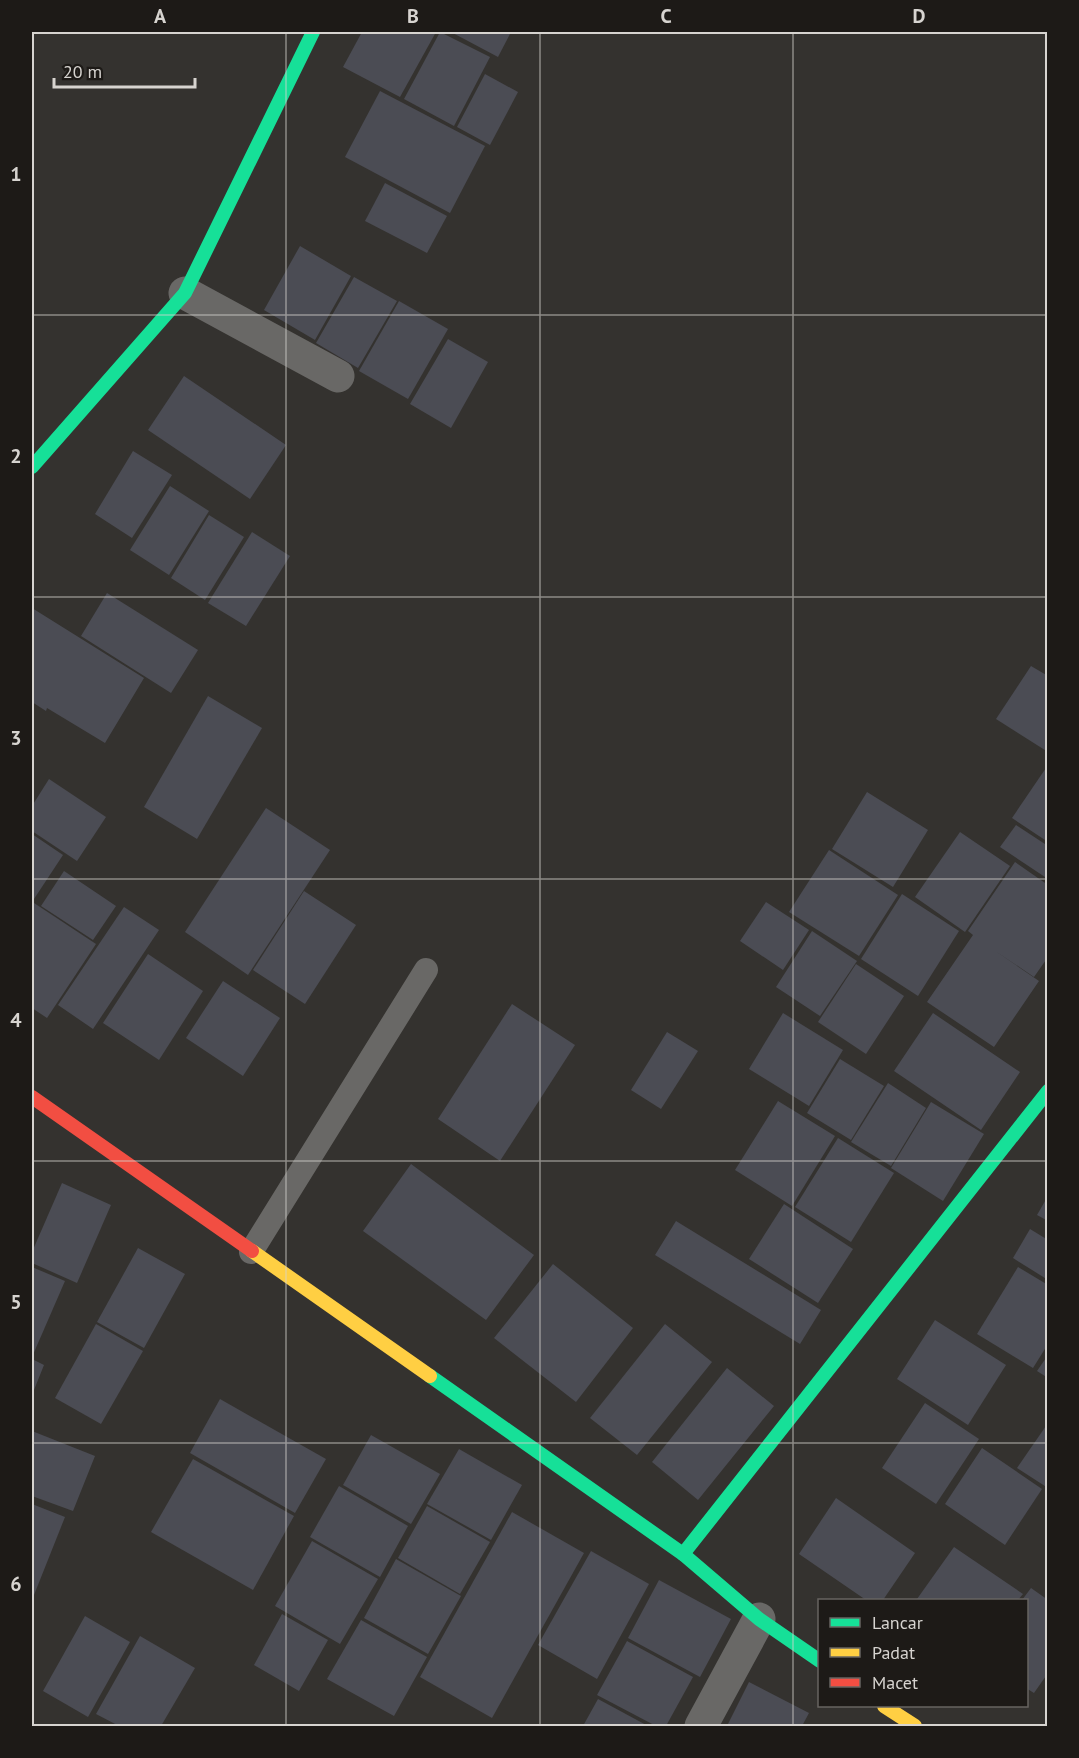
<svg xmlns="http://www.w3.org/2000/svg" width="1079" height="1758" viewBox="0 0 1079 1758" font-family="'PT Sans',sans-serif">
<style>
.building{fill:#4b4c54}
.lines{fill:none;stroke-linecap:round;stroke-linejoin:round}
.lane{stroke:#696866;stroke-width:24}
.street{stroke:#696866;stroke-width:33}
.fast{stroke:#16e098;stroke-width:14}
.slow{stroke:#ffcf43;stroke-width:14}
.jam{stroke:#f24e42;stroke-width:14}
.grid{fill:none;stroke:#d7d4d0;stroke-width:1.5;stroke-opacity:0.55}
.neatline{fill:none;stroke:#d7d4d0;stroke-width:2}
.grid-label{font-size:20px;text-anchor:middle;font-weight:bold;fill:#d7d4d0}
</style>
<rect width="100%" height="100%" fill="#34322f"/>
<g class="building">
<polygon points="362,32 436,32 400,97 343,67"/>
<polygon points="440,32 490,57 454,126 404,99"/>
<polygon points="451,32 511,32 498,57"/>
<polygon points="485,74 518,92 490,145 457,127"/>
<polygon points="380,91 485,146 450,213 345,157"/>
<polygon points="385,183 447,216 427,253 365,221"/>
<polygon points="300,246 351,276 315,340 264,310"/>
<polygon points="354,277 397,301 358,368 316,343"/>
<polygon points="399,301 448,329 408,399 359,371"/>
<polygon points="448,339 488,362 451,428 410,404"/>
<polygon points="184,376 286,445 250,499 148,430"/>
<polygon points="133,451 172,475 132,538 95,514"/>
<polygon points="170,486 209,511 169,575 130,550"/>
<polygon points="209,515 244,537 205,600 171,578"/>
<polygon points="252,532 290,556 246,626 208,603"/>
<polygon points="107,593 198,650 171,693 81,636"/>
<polygon points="32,608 144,678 105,743 47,708 46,711 32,702"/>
<polygon points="1031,666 1048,676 1048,752 996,719"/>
<polygon points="208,696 262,728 197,839 144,807"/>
<polygon points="1048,765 1048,842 1012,818"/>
<polygon points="49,779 106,817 77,861 32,831 32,806"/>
<polygon points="867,792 928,830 893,887 832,849"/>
<polygon points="266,808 330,850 248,975 185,932"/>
<polygon points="1016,825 1048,846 1048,879 1000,847"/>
<polygon points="960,832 1010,866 965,932 915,897"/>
<polygon points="32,834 63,855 32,902"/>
<polygon points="829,850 898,895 859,956 789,912"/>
<polygon points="1015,862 1048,885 1048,957 1034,977 994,950 1039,981 994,1047 927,1002 973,935 968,931"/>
<polygon points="64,871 116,906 93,940 41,906"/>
<polygon points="304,891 356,925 305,1004 253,970"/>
<polygon points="902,894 959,931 918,996 861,959"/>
<polygon points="766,902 809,930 783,970 740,941"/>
<polygon points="34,903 96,944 47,1018 32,1008 32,907"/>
<polygon points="124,907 159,930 93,1029 58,1005"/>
<polygon points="812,931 857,961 820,1016 776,987"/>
<polygon points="148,954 203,991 159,1060 103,1023"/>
<polygon points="856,964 904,996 866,1054 818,1022"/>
<polygon points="223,981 280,1018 243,1076 186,1038"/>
<polygon points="512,1004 575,1045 500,1161 438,1119"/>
<polygon points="783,1013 843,1050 809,1106 749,1069"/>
<polygon points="933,1013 1020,1072 981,1130 894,1071"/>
<polygon points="667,1032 698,1051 661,1109 631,1090"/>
<polygon points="840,1059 884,1086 851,1140 807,1113"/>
<polygon points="888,1083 926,1108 891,1166 851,1142"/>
<polygon points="778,1101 835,1136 792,1206 735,1170"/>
<polygon points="931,1102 984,1134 943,1201 891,1168"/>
<polygon points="838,1138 894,1173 851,1242 795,1207"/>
<polygon points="411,1164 534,1255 486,1320 363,1231"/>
<polygon points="62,1183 111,1205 77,1283 32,1263 32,1252"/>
<polygon points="1048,1196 1048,1221 1037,1215"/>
<polygon points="784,1204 853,1249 818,1303 749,1259"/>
<polygon points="676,1221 821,1310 800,1344 655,1255"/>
<polygon points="1030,1229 1048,1240 1048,1280 1013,1258"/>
<polygon points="138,1248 185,1274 144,1348 97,1322"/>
<polygon points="553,1264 633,1328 576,1402 494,1338"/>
<polygon points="32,1267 65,1281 32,1357"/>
<polygon points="1018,1267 1048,1285 1048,1344 1033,1368 977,1334"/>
<polygon points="935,1320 1006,1365 968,1425 897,1379"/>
<polygon points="96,1324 143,1351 101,1424 55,1398"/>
<polygon points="665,1324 712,1362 637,1455 590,1418"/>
<polygon points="1048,1355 1048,1378 1037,1371"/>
<polygon points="32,1359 44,1365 32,1395"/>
<polygon points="727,1368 774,1406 698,1500 652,1462"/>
<polygon points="220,1399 326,1459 295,1513 190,1453"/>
<polygon points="925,1403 979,1439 936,1504 882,1468"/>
<polygon points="1048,1423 1048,1488 1017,1468"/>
<polygon points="32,1431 95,1456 73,1511 32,1496"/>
<polygon points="371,1435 440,1474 411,1524 343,1485"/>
<polygon points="982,1448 1042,1489 1005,1545 945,1504"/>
<polygon points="459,1449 522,1485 491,1540 427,1504"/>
<polygon points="193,1459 294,1516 253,1590 151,1532"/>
<polygon points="339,1486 408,1526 380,1577 310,1537"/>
<polygon points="836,1498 915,1553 883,1600 866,1600 799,1554"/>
<polygon points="32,1504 65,1517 34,1595 32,1594"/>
<polygon points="427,1506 490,1542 460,1594 398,1558"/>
<polygon points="512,1512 584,1553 492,1718 420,1677"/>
<polygon points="312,1541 378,1579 340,1644 275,1606"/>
<polygon points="954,1547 1023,1594 1018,1600 920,1600 917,1599"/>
<polygon points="591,1551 649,1584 597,1679 538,1645"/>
<polygon points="396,1559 461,1596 428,1654 364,1618"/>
<polygon points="659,1580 731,1619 700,1677 628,1638"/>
<polygon points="1031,1588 1048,1600 1048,1673 1034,1693 1026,1688 1026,1600 1022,1600"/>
<polygon points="282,1614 328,1640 299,1691 254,1665"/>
<polygon points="85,1616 130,1642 88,1717 43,1691"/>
<polygon points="361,1620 427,1657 394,1716 327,1679"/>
<polygon points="140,1636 195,1668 161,1726 119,1726 96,1714"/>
<polygon points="627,1641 693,1677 666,1726 656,1726 597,1695"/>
<polygon points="749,1682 809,1713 802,1726 727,1726"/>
<polygon points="598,1699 648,1726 583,1726"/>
</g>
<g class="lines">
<polyline class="lane" points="251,1252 426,970"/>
<g class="street">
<polyline points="185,293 338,376"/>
<polyline points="701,1726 759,1619"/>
</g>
<g class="fast">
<polyline points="32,467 185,293 313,32"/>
<polyline points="430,1376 683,1554 759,1619 820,1661"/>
<polyline points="683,1554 1048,1091"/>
</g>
<g class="slow">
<polyline points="252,1251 430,1376"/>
<polyline points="884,1706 915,1726"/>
</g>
<polyline class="jam" points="32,1097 252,1251"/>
</g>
<path class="grid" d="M 286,32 L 286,1726M 540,32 L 540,1726M 793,32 L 793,1726M 32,315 L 1048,315M 32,597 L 1048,597M 32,879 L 1048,879M 32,1161 L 1048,1161M 32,1443 L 1048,1443"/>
<rect width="1079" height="1758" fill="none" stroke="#1d1a17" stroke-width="66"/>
<rect x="818" y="1599" width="210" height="108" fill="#1d1a17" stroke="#676461" stroke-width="1.5"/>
<rect x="830" y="1618" width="30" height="9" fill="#16e098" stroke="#676461" stroke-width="1.5"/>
<text x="872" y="1629" font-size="18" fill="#d7d4d0">Lancar</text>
<rect x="830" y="1648" width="30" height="9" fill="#ffcf43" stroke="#676461" stroke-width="1.5"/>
<text x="872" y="1659" font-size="18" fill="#d7d4d0">Padat</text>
<rect x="830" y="1678" width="30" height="9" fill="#f24e42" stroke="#676461" stroke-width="1.5"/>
<text x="872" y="1689" font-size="18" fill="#d7d4d0">Macet</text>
<path d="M54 78v9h141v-9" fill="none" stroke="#d7d4d0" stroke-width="3"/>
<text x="63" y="78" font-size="18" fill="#d7d4d0" stroke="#1d1a17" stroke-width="4.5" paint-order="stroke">20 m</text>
<rect x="33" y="33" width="1013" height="1692" class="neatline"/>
<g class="grid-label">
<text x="160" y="23">A</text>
<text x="413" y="23">B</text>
<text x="666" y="23">C</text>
<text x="919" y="23">D</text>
<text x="16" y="181">1</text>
<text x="16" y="463">2</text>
<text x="16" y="745">3</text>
<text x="16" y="1027">4</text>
<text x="16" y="1309">5</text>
<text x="16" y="1591">6</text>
</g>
</svg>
